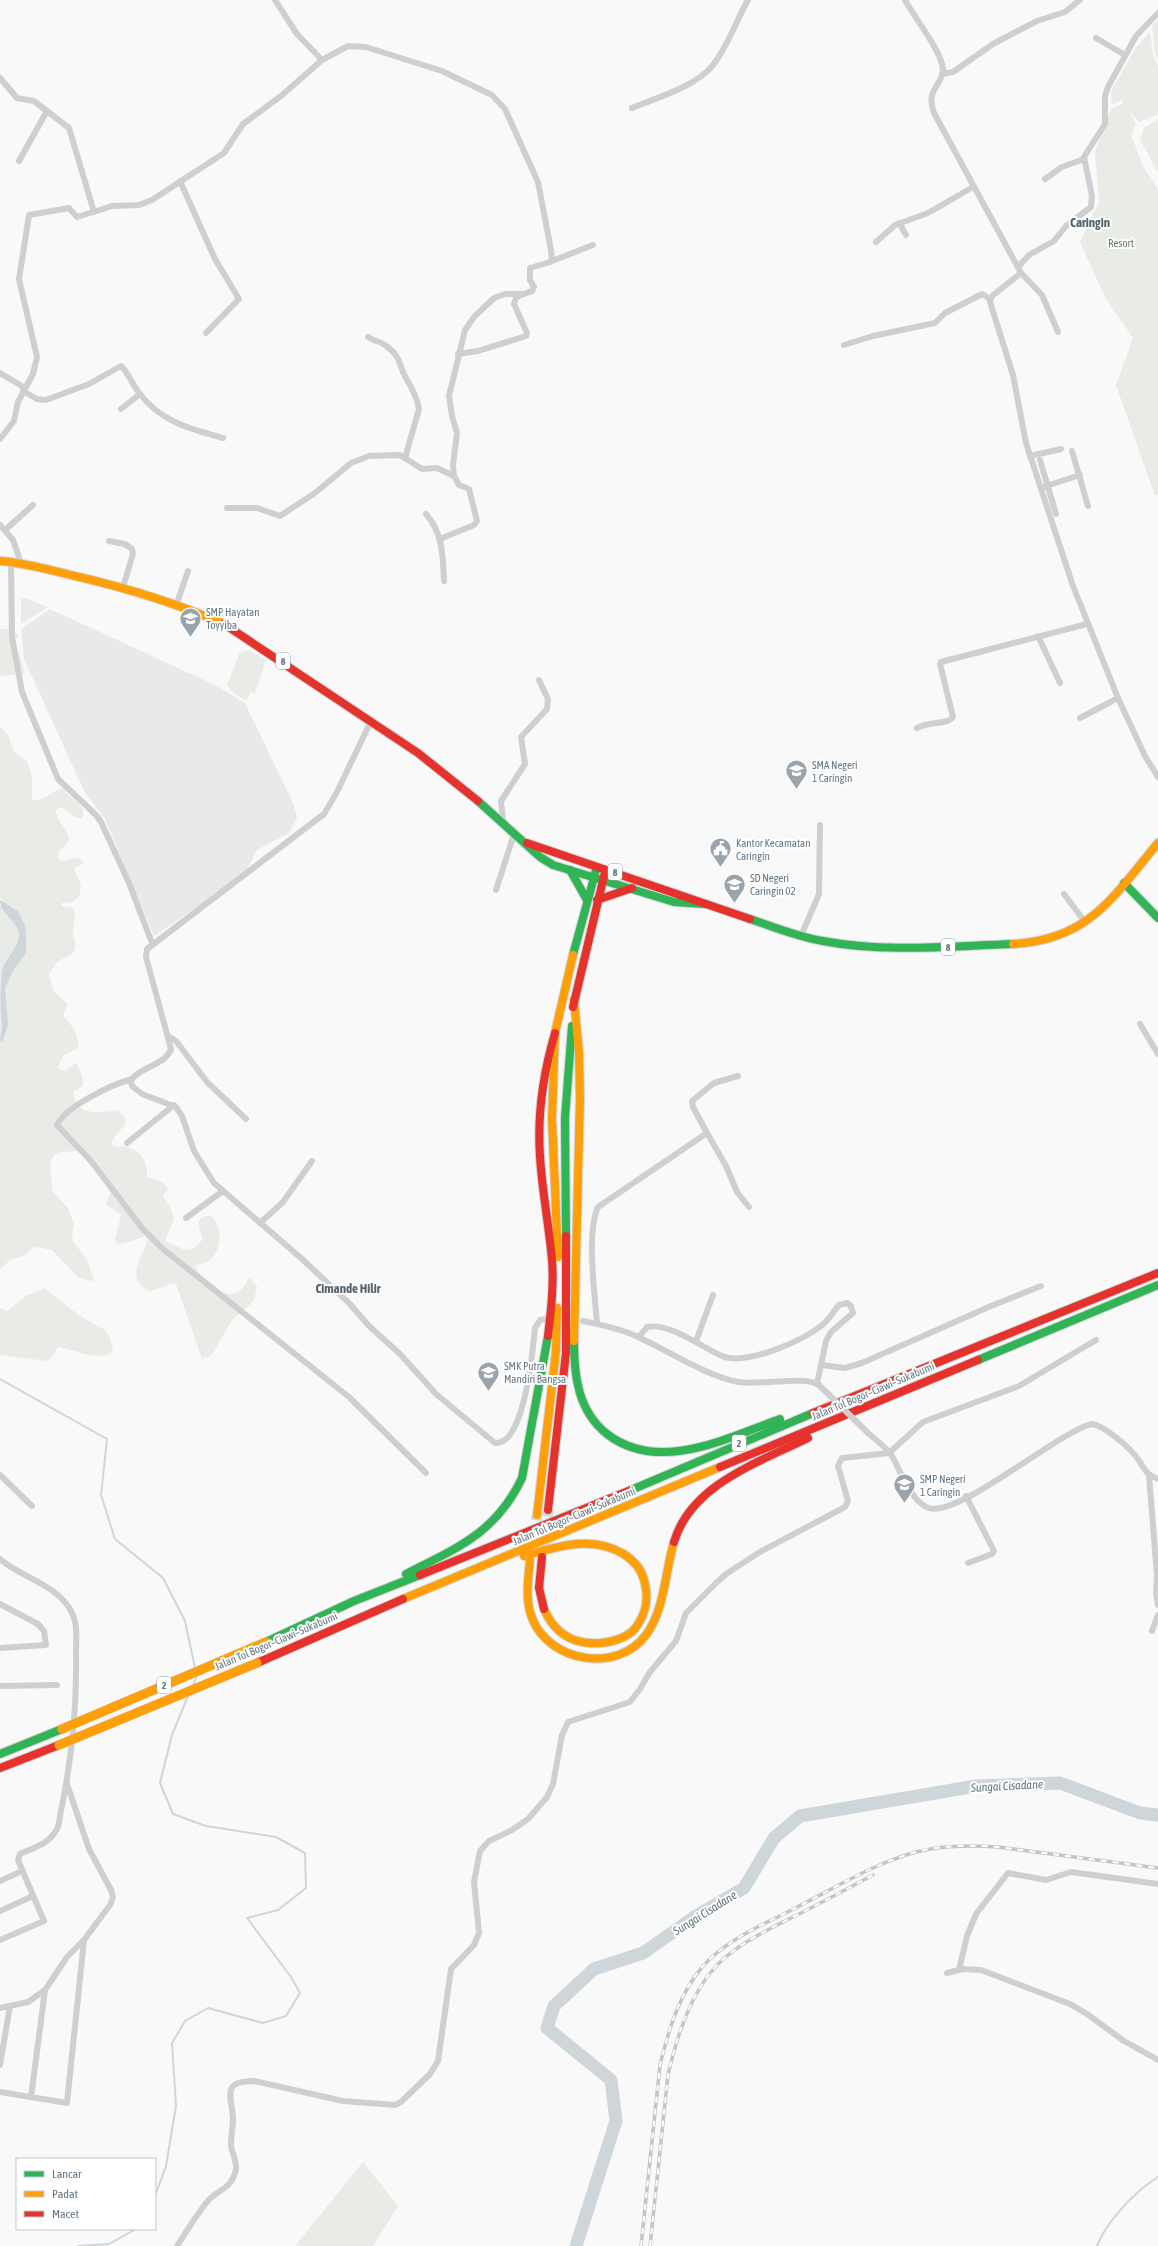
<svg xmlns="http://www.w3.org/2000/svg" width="1158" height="2246" viewBox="0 0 1158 2246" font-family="'Asap Condensed',sans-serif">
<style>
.built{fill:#e8e9e9}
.green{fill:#e8ebe6}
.water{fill:#ced6d9}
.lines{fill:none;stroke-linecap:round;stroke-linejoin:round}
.stream{stroke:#ced6d9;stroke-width:2}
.river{stroke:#ced6d9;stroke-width:13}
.highway-tunnel{stroke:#d4d8dc;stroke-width:11;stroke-dasharray:11 5.5;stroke-linecap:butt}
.fast-casing{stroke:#d5d6d7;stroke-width:10}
.slow-casing{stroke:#d5d6d7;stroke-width:10}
.jam-casing{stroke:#d5d6d7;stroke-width:10}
.street{stroke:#cecfd0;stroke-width:6}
.fast{stroke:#30b455;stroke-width:8}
.slow{stroke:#ff9f0a;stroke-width:8}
.jam{stroke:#e5322d;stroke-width:8}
.rail-casing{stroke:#c3c5c6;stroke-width:3.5}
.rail{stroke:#fff;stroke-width:2;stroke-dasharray:6;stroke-linecap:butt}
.slow-bridge-casing{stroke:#d5d6d6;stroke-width:10;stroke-linecap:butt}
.street-bridge{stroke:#cecfd0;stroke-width:6}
.slow-bridge{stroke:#ff9f0a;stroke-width:9}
.labels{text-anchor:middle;stroke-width:4;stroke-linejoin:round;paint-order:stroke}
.shield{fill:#fff;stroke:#939fa8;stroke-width:1}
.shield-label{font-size:10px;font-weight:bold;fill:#657683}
.park-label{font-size:11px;fill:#687a64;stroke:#fff}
.poi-label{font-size:11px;fill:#657683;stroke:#fff;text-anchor:start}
.street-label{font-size:11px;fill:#657683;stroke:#fff}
.water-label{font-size:12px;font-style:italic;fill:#60757c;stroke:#fff}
.quarter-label{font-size:13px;font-weight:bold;fill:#57646e;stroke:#fff}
</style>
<rect width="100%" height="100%" fill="#f9f9f9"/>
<polygon class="built" points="50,609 215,685 245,703 294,805 297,818 289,833 257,850 244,875 154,936 105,819 84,791 24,659 21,629"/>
<g class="green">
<polygon points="1158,20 1158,60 1155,52 1152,26"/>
<polygon points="1150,32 1153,54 1158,66 1158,114 1139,122 1129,111 1136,124 1131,135 1143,166 1158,190 1158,495 1155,496 1116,385 1133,338 1105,297 1080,242 1099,202 1095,152 1111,109 1124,103 1121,100 1112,105 1111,92 1119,77 1136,48"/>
<polygon points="1158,119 1158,172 1140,139 1144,128"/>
<polygon points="21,597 48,607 21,624"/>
<path d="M 0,629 L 12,629 L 18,635 L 18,638 L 13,637 C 16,647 25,666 24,674 L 0,676 Z"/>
<polygon points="249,650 266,660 255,694 251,692 246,701 231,691 227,685 240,652"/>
<path d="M 0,726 L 8,735 L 14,752 L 27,761 L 32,777 L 32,798 L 33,800 C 46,802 52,788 64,789 C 69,799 89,805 82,819 C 72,818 68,809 60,807 L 55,811 C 58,821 65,827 69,838 L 66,845 L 59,851 L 58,858 L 62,861 L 79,858 L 84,863 L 74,869 L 81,885 L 79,897 L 72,902 L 62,903 L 61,905 L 67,908 L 70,906 C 79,911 73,925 73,933 C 73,939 78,943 74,951 C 71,956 64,957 59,961 C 55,964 52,970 49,974 L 53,990 L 67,1004 L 63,1015 C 72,1026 79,1033 78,1048 L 64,1055 L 57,1068 L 65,1071 L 76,1063 C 81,1071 83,1077 83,1086 L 73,1092 C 75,1117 101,1113 118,1110 L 126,1118 L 125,1124 L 112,1141 L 112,1144 L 117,1147 C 135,1145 149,1157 147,1177 L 162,1182 L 168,1188 L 163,1197 L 171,1209 L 174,1219 L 165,1241 L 184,1250 L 193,1249 L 203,1239 L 199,1228 L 199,1220 L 205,1216 L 211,1216 C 227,1230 220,1264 196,1265 C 196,1278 219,1294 232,1294 C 241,1293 246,1284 249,1277 L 257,1286 L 254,1301 L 232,1320 L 211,1356 L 202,1359 L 176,1284 L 173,1283 L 151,1291 C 146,1290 143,1288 140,1284 C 129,1270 145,1254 147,1239 L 144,1236 C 135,1240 128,1243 118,1244 L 115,1240 L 121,1215 L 106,1204 L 110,1193 L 104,1178 L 80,1150 C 72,1154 64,1150 58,1153 C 44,1159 53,1182 53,1192 L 68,1208 L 74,1225 L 72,1236 L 73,1241 L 87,1260 L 94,1280 L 92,1281 L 79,1278 L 52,1250 L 37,1247 L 31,1249 L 25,1255 L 10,1260 L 0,1269 L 0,905 L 15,916 L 14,908 L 5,904 L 0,898 Z"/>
<path d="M 44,1288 L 80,1316 L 105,1330 L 110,1338 L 113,1351 L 110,1354 C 91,1360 76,1350 58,1347 L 52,1357 L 47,1361 L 0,1355 L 0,1308 L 7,1311 L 26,1296 Z"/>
<polygon points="363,2162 398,2206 373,2246 295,2246"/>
</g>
<path class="water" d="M 0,900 L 18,911 L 25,926 L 26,940 L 26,953 L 14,969 L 5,988 L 8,1025 L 2,1042 L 0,1040 C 0,1036 3,1030 2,1025 C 0,1008 0,984 3,967 C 7,957 20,946 19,934 C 17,920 0,914 0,900 Z"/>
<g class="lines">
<g class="stream">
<polyline points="0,1379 107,1439 101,1495 115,1539 163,1578 185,1621 195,1668"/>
<polyline points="193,1685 197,1676"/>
<polyline points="155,2196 166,2166 176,2106 172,2043 185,2021 208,2008 263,2023 286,2016 300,1993 291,1977 247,1918 278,1910 306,1888 305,1853 276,1837 206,1826 173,1814 160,1783 172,1735 188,1696"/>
<polyline points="78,2246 109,2244 136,2229"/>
<path d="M 1097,2246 C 1106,2222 1136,2190 1158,2177"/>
</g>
<polyline class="river" points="576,2246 616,2121 611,2080 547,2028 554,2006 594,1969 643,1953 696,1916 744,1888 774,1838 800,1816 976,1786 1060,1783 1140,1813 1158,1815"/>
<g class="highway-tunnel">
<polyline points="543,1549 548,1510"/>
<polyline points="531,1553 537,1515"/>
</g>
<defs>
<g id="fast">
<polyline points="478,801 540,857 553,865 674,902 705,904"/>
<polyline points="570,870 587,900"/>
<polyline points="1124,883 1158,918"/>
<path d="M 750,919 C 774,927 798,937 823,941 C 886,953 950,946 1013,944"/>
<polyline points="573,955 596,870"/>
<polyline points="566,1236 565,1118 572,1026"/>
<path d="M 574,1341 C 574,1376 578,1411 607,1434 C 659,1474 727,1438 780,1419"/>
<polyline points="978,1360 1158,1285"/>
<polyline points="631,1490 813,1413"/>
<path d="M 406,1574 C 457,1548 496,1533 522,1478 L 548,1336"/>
<polyline points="266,1642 354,1601 420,1575"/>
<polyline points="0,1754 62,1729"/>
</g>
<g id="slow">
<path d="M 0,561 C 26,563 50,570 75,576 C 127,588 176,603 224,624"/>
<path d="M 1013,944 C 1089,940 1113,897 1158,843"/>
<polyline points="574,1000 579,1052 580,1097 574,1341"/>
<polyline points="558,1257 552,1119 555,1033 573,955"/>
<polyline points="537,1515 556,1351 557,1308"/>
<path d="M 524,1556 C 556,1547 590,1535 622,1553 C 632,1559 641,1568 644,1580 C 649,1597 647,1611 637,1626 C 631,1635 618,1640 608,1642 C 579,1647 556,1637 544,1609"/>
<path d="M 530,1560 C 528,1579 525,1600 532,1618 C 549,1662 617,1674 646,1635 C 665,1609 665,1572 674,1542"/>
<polyline points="403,1599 720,1467"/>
</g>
<g id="jam">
<polyline points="224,624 418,753 478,801"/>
<polyline points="527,843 750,919"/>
<polyline points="597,900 632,888"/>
<polyline points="573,1007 605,872"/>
<path d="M 548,1336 C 551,1311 554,1285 552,1260 C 549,1225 542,1191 540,1156 C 537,1113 543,1074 555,1033"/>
<polyline points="813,1413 1158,1273"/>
<polyline points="720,1467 978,1360"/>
<polyline points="548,1510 566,1353 566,1236"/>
<path d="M 674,1542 C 691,1484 760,1462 808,1438"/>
<polyline points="542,1557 539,1588 544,1609"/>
<polyline points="420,1575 631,1490"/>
<polyline points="257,1663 403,1599"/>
<polyline points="0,1768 59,1745"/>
</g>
</defs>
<use href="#fast" class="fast-casing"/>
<use href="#slow" class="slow-casing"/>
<use href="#jam" class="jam-casing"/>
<g class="street">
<polyline points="275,0 297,34 322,60"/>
<path d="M 905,0 C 914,17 942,52 943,69 C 943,86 925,88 934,113 L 1021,273 L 992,296 L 990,302 L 1013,375 L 1026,443 L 1073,586 L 1118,698 L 1145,756 L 1158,777"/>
<polyline points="1096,38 1125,55"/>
<polyline points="942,74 953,72 993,44 1037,21 1065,12 1080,0"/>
<polyline points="0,78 17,98 34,101 69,128 94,212"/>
<path d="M 632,108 C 656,98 697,86 713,65 C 728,46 736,21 748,0"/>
<polyline points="19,161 47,111"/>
<polyline points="1045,179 1062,167 1084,159"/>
<polyline points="180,181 215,259 239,299 206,333"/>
<polyline points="899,223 906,235"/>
<polyline points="876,242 895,225 928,213 973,187"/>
<polyline points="552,261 593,245"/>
<polyline points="1018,267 1029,255 1054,241 1066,226 1091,207 1092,196 1084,157 1105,124 1105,96 1108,87 1136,36 1158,13"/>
<polyline points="1021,273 1042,295 1058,332"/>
<path d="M 368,337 C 373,341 380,341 385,345 C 403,358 397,363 406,378 C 412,388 417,397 419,409 L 405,458"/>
<polyline points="844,345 873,336 935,323 945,313 982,294 990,299"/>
<polyline points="458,354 478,351 526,336 527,333 514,304 516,298 523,294"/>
<polyline points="0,373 25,388"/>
<path d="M 23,391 L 37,399 L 46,400 L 89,384 L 121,366 C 128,372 133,386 140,394 C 161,422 191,429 223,438"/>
<polyline points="121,409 140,394"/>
<polyline points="0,439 14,421 18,402 33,374 37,357 19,279 29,215 69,208 77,217 112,206 139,205 152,200 224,153 243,124 281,96 322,60 348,46 366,47 442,71 492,95 505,109 538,182 551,250 552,259 550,262 530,268 530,280 534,287 532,291 524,294 505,294 494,298 474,317 465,330 449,396 452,416 457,433 453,465 454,476 459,485 469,489 477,521 474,525 440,539"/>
<polyline points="1072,451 1088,506"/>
<polyline points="1030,456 1061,449"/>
<polyline points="1040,460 1056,514"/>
<polyline points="1043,487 1080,475"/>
<polyline points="227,508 257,508 280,516 315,493 351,463 369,456 400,455 422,469 437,468 454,476"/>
<path d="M 426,514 C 443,533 443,557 444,581"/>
<polyline points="0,525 13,540 21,563"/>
<polyline points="5,530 33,505"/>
<polyline points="109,541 125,544 132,549 133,554 123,587"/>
<polyline points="11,561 12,637 22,692 58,779 96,815 101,822 129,883 152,943"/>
<polyline points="177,603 188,571"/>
<polyline points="1038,636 1060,683"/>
<polyline points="1080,718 1118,698"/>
<path d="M 371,721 L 336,794 L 324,814 L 147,949 L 146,957 L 171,1049 C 165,1066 138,1067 131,1081 L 132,1086 L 142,1094 L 176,1107 L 182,1116 L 194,1151 L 214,1183 L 301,1258 L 350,1304 L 368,1325 L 400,1354 L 436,1394 L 495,1443 C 525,1446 533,1347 535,1328 L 540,1320 L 546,1319"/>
<path d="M 917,728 C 929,721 948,725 953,717 L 940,664 L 941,662 L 1087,624"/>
<polyline points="503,820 501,801 525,764 521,737 547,709 548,699 539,680"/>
<polyline points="496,890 514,834"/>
<polyline points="1064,894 1085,922"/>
<polyline points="801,936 819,894 820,825"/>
<polyline points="1140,1024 1158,1054"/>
<polyline points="168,1036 176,1041 207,1082 246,1119"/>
<path d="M 132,1079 C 113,1084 66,1106 57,1125 L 91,1161 L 142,1228 L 163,1249 L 349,1397 L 426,1473"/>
<polyline points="707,1133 693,1107 692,1101 714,1083 738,1076"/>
<polyline points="127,1143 174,1105"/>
<polyline points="186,1218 223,1191"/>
<polyline points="260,1223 283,1202 312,1161"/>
<path d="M 583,1321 C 601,1325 619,1328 636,1336 C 667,1350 706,1376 738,1382 C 759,1386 805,1375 819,1385"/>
<path d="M 597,1324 C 595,1293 586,1234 598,1207 L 707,1133 L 726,1166 L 737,1192 L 749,1207"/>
<path d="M 639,1337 L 647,1327 C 669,1322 703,1348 722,1356 C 746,1366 802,1341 821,1326 C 829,1320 833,1312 839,1305 L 847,1303 L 851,1306 L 853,1313 L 831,1332 L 826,1341 L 817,1384"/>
<polyline points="696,1341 713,1295"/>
<polyline points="822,1365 845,1368 862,1363 991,1306 1041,1286"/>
<path d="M 868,1433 C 876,1440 887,1448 892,1456 C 901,1472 909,1497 926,1507 C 953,1523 1060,1430 1092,1424 C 1103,1425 1126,1445 1133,1453 C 1143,1463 1143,1474 1158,1479"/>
<polyline points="0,1475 32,1506"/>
<polyline points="1149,1476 1157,1575 1156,1593 1158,1605"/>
<polyline points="966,1496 994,1551 992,1554 968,1563"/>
<path d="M 0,1559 C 22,1578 59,1585 72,1613 C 78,1625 76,1641 76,1655 C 77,1706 72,1756 62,1806 C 60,1813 60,1823 57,1829 C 48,1845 35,1847 20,1854 L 18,1860 L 44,1921 L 0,1940"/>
<polyline points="0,1604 38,1624 44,1631 46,1645 0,1648"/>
<polyline points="1152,1631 1158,1615"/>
<polyline points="0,1686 57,1685"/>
<polyline points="0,1881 22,1871"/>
<polyline points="0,1911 33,1896"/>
<polyline points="959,1970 967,1936 976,1914 1008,1873 1046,1880 1071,1872 1158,1884"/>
<polyline points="947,1973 963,1969 981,1970 1070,2004 1087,2014 1124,2041 1158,2060"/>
<polyline points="0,2008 28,2002 45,1990 67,1957 84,1940 110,1905 113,1897 111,1890 89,1849 67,1784"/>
<polyline points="0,2065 10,2006"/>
<polyline points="0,2092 67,2103 84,1940"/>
<polyline points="31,2097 45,1990"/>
<path d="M 177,2246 C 186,2232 196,2216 206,2203 C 217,2189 232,2190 236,2169 C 237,2160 232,2154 231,2146 C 231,2136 233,2127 233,2118 C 232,2097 220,2081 254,2081 L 343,2101 L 395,2105 L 401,2102 L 430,2074 L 438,2061 L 451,1969 L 474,1945 L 479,1933 L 474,1882 L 480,1851 L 489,1841 L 512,1830 L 528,1819 L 547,1797 L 553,1784 L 562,1735 L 568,1722 L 630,1702 L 640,1689 L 650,1672 L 676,1641 L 686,1613 L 716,1583 L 726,1574 L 760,1552 L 845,1507 L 848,1501 L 838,1466 L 842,1458 L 889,1453 L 923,1422 L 1019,1386 L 1096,1340"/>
</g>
<use href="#fast" class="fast"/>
<use href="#slow" class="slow"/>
<use href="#jam" class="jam"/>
<defs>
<g id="rail">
<path d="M 641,2246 L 660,2065 C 669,2029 679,1994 703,1966 C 729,1937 770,1922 803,1904 C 840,1885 876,1863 916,1852 C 942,1845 971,1845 998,1847 L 1158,1868"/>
<path d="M 650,2246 L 668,2075 C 676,2040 688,2000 711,1972 C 732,1946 766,1931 795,1916 C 821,1903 847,1889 873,1875"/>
</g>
</defs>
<use href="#rail" class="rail-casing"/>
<use href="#rail" class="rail"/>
<defs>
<g id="slow-bridge">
<polyline points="62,1729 266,1642"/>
<polyline points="59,1745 257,1663"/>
</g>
</defs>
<use href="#slow-bridge" class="slow-bridge-casing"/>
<polyline class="street-bridge" points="820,1386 868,1433"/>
<use href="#slow-bridge" class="slow-bridge"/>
</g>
<defs>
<symbol id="school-pin" viewBox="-11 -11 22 30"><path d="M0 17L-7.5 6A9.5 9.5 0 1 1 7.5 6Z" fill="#99a4ac" stroke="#fff"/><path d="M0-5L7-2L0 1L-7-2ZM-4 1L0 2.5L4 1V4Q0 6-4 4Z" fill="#fff"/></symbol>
<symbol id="civic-pin" viewBox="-11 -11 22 30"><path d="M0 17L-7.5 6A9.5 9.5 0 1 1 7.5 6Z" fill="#99a4ac" stroke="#fff"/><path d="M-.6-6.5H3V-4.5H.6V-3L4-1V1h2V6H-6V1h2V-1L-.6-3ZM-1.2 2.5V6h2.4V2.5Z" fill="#fff"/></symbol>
</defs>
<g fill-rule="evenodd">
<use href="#school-pin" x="178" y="606" width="25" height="34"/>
<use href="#school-pin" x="784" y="758" width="25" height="34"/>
<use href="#civic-pin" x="708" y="836" width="25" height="34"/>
<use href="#school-pin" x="722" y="872" width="25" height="34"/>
<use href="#school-pin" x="476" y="1360" width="25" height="34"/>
<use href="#school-pin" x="892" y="1472" width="25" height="34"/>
</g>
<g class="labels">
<g class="shield">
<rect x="276" y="653" width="14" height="16" rx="3"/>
<rect x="608" y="864" width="14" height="16" rx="3"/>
<rect x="941" y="939" width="14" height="16" rx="3"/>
<rect x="732" y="1435" width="14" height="16" rx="3"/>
<rect x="157" y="1677" width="14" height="16" rx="3"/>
</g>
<g class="shield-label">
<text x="283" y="665">8</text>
<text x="615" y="876">8</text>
<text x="948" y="951">8</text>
<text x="739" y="1447">2</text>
<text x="164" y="1689">2</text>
</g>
<g class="park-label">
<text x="1121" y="247">Resort</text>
</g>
<g class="poi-label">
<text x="206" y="616">SMP Hayatan<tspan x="206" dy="13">Toyyiba</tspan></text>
<text x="812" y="769">SMA Negeri<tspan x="812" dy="13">1 Caringin</tspan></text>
<text x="736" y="847">Kantor Kecamatan<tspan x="736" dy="13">Caringin</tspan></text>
<text x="750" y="882">SD Negeri<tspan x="750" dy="13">Caringin 02</tspan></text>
<text x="504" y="1370">SMK Putra<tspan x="504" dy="13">Mandiri Bangsa</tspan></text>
<text x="920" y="1483">SMP Negeri<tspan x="920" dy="13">1 Caringin</tspan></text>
</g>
<g class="street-label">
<text transform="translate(873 1391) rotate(-23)" y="4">Jalan Tol Bogor–Ciawi–Sukabumi</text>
<text transform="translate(574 1516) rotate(-23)" y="4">Jalan Tol Bogor–Ciawi–Sukabumi</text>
<text transform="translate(276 1641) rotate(-23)" y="4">Jalan Tol Bogor–Ciawi–Sukabumi</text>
</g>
<g class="water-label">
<text transform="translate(1007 1786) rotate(-3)" y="4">Sungai Cisadane</text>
<text transform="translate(705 1913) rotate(-32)" y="4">Sungai Cisadane</text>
</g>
<g class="quarter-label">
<text x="1090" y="227">Caringin</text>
<text x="348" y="1293">Cimande Hilir</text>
</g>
</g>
<rect x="16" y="2158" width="140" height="72" fill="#ffffff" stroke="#c1c8cd"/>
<rect x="24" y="2171" width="20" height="6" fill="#30b455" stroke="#c1c8cd"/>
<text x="52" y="2178" font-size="12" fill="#657683">Lancar</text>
<rect x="24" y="2191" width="20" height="6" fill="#ff9f0a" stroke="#c1c8cd"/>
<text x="52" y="2198" font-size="12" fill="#657683">Padat</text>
<rect x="24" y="2211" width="20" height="6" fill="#e5322d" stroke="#c1c8cd"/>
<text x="52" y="2218" font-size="12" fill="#657683">Macet</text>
</svg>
